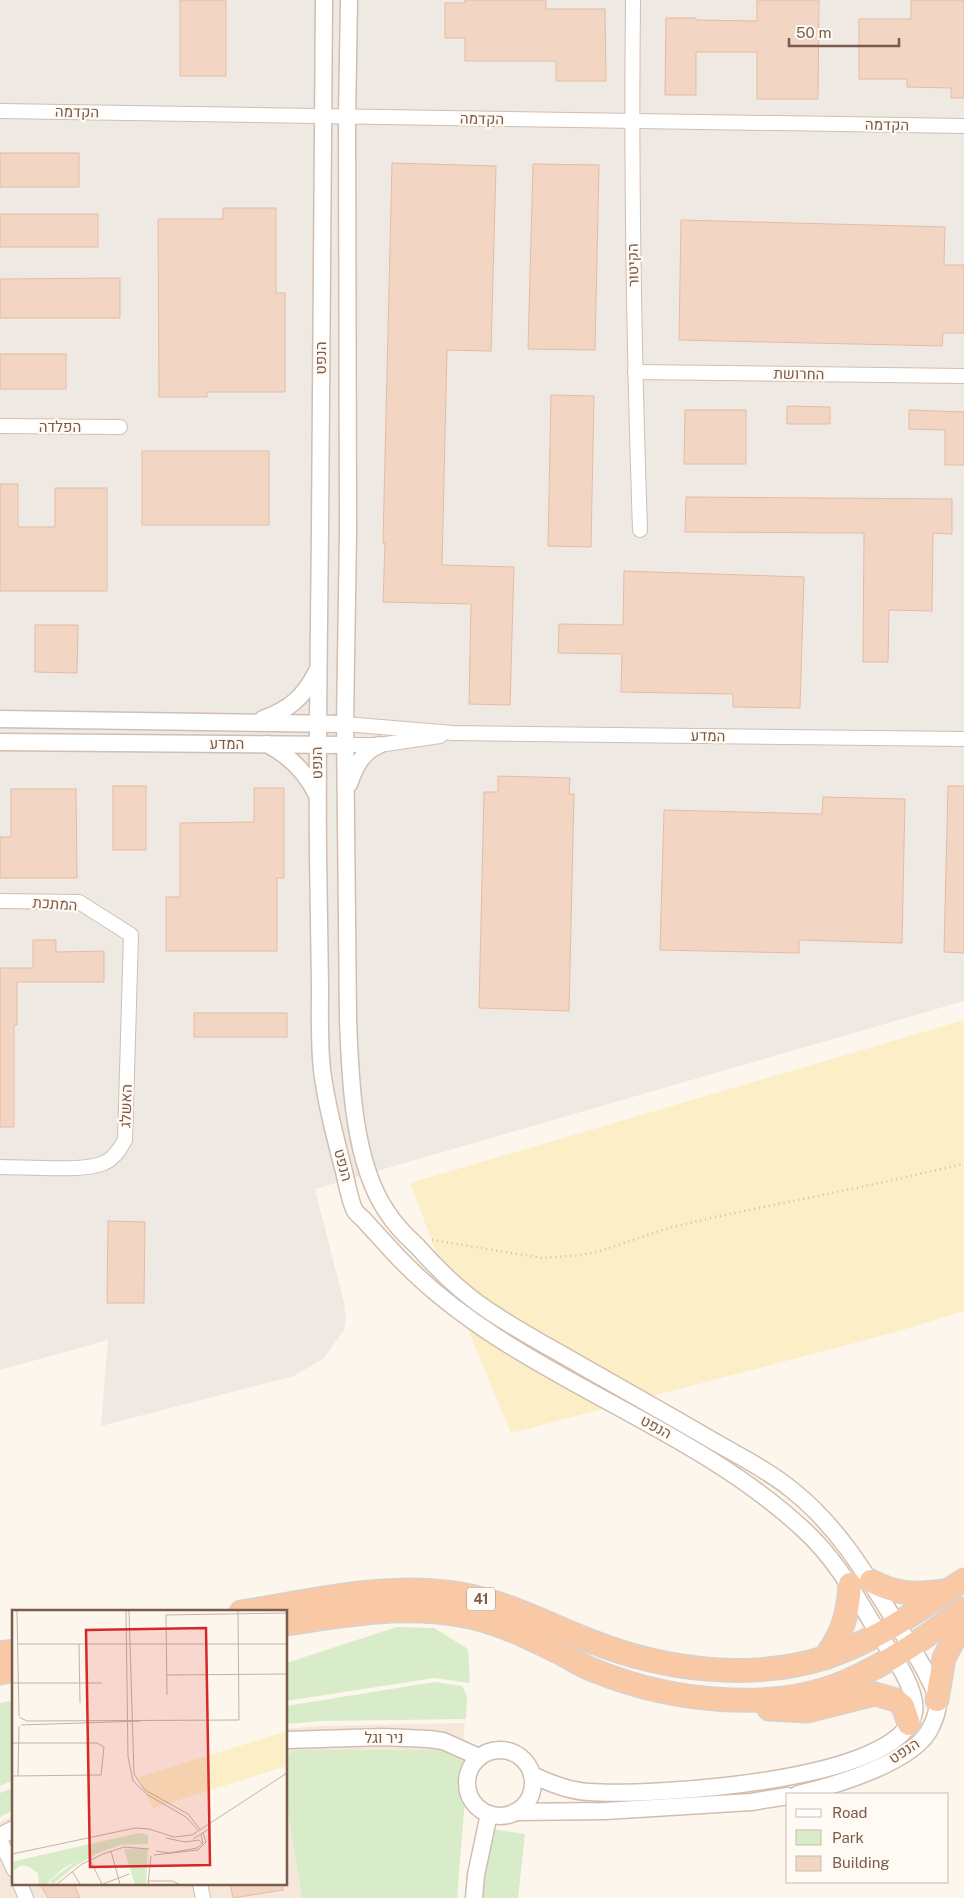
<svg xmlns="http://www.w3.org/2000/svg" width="964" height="1898" viewBox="0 0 964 1898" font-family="'Public Sans',Heebo,sans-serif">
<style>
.residential{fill:#f5e8da}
.industrial{fill:#efe9e4}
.green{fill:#d8ecc9}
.sand{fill:#fcefc7}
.building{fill:#f3d5c3;stroke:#e6bba3}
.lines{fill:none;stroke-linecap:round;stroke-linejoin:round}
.minor-casing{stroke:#d1beb0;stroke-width:16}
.tertiary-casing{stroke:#d1beb0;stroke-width:19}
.trunk-casing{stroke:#dad1cd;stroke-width:25}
.path{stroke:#d9b8a5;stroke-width:2.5;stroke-dasharray:1 4;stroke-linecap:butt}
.minor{stroke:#fff;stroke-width:14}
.tertiary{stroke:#fff;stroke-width:16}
.trunk{stroke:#f9c8a4;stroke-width:22}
.labels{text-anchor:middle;stroke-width:4.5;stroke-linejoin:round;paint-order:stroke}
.shield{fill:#fffaf3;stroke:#a28b7f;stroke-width:1}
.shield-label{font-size:14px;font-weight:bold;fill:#7a5c4d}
.street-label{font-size:15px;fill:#7a5c4d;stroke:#fffaf3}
.inset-road{fill:none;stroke:#c5b3a7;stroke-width:1}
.view{fill:#d62828;fill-opacity:0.15;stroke:#d62828;stroke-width:2.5}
.inset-edge{fill:none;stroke:#7a5c4d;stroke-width:2.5}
</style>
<rect width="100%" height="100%" fill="#fdf6ec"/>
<polygon class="residential" points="465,1723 450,1898 0,1898 0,1822 14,1815 14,1884 286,1884 286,1729 317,1726"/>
<polygon class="industrial" points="0,0 964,0 964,1001 315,1189 344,1303 346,1319 344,1330 324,1358 294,1376 101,1426 108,1340 0,1370"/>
<g class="green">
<polygon points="397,1627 434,1628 468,1649 470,1683 434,1678 286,1701 286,1663"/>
<polygon points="435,1682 462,1686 467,1696 466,1719 322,1721 286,1724 286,1706"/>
<polygon points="14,1700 14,1780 0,1786 0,1703"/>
<polygon points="297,1750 469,1750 457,1898 302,1898 286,1799 286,1755"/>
<polygon points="14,1787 14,1810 0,1817 0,1793"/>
<polygon points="490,1829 525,1834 518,1898 482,1898"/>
</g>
<polygon class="sand" points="964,1020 964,1311 896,1332 511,1433 444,1273 410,1183"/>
<g class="building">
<rect x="180" y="0" width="46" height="76"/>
<polygon points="465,0 546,0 546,9 605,9 606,81 556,81 556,61 465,61 465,38 445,38 445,3 465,3"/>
<polygon points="757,0 819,0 818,99 757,99 757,52 696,52 696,95 665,95 666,18 696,18 696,20 757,21"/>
<polygon points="911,0 964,0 964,98 951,98 951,88 907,87 907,79 859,79 859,19 911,19"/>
<rect x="0" y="153" width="79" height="34"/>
<polygon points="392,163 496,166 491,351 447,350 442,565 514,567 510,705 469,704 471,604 383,602 385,543 383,543"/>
<polygon points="533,164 599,165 595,350 528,349"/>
<polygon points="223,208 276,208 276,293 285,293 285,392 207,392 207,397 159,397 158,219 223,219"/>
<rect x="0" y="214" width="98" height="33"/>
<polygon points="681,220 945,227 944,265 964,265 964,333 943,333 942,346 679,340"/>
<polygon points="120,278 120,318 0,318 0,279"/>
<rect x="0" y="354" width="66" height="35"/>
<polygon points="551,395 594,396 591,547 548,546"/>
<polygon points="787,406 830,407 830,424 787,424"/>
<polygon points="685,410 746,410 746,464 684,464"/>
<polygon points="909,410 964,412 964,465 945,465 945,430 909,429"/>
<rect x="142" y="451" width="127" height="74"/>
<polygon points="0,484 18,484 18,527 55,527 55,488 107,488 107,591 0,591"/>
<polygon points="686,497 952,499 952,534 933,533 932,611 889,610 888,662 863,662 864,533 685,532"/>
<polygon points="624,571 804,577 800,708 733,707 733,694 621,692 622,654 558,653 559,624 623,625"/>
<polygon points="35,625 78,625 77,673 35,672"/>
<polygon points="498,776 570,778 569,794 574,794 569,1011 479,1008 484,792 498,792"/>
<rect x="113" y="786" width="33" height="64"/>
<polygon points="948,786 964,786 964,953 944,952"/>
<polygon points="254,788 284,788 284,878 277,878 277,951 166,951 166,897 180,897 180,823 254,822"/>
<polygon points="11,789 76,789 77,878 0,878 0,837 11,837"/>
<polygon points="823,797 905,799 902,943 799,940 799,953 660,950 664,810 822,814"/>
<polygon points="33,940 56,940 56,952 104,951 104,982 17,982 17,1025 14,1025 14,1127 0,1127 0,968 33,968"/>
<rect x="194" y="1013" width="93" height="24"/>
<polygon points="108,1221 145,1222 144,1303 107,1303"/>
<polygon points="40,1884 74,1884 80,1898 48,1898"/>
<polygon points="230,1884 283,1884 283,1890 233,1898"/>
</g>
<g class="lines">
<defs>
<g id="minor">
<path d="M 633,0 C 631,177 634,353 640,530"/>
<polyline points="0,111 964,126"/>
<polyline points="635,372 964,376"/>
<polyline points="0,426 120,427"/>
<polyline points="345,724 453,733 964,739"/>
<polyline points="345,745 379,745 440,736"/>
<path d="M 0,901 L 79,902 L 131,935 L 125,1140 C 120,1149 114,1159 104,1163 C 83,1172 26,1167 0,1167"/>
<polyline points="0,1840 14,1870"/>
<polyline points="20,1884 26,1898"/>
<polyline points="200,1884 203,1898"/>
</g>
<g id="tertiary">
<path d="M 324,0 C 322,176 322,353 320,529 C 319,637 317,746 318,854 C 319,898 319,942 320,986 C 320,1014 319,1043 322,1070 C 326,1102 334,1133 342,1164 C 346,1177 349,1200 355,1211 C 357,1214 360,1216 363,1219 C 374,1231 385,1243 396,1255 C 508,1375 682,1417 803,1529 C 837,1560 857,1598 880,1636 C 892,1654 918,1690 914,1712 C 902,1783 647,1796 589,1792 C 569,1791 550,1783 532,1775"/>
<path d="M 349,0 L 347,117 L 348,531 L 345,724 L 348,1019 C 350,1077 353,1163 387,1212 C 395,1225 406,1236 417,1246 C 438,1270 462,1293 489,1311 C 519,1331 551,1348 582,1366 C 626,1391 671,1416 715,1442 C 741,1457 769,1471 792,1490 C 840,1528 868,1578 900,1629 C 911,1647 932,1678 937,1699 C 939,1707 935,1719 931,1727 C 916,1762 833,1786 798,1794"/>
<polyline points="0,719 345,724"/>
<path d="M 263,719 C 290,709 304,697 317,671"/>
<polyline points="0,742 345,745"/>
<path d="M 267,744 C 290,756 306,772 317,795"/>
<path d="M 349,784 C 355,767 362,752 379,745"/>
<polyline points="286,1740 383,1737 429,1739 443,1741 479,1757"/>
<circle cx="500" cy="1783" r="33"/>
<polyline points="515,1812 605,1811 751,1802 788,1796"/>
<polyline points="0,1836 14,1829"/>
<polyline points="474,1898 476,1875 489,1814"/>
</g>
<g id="trunk">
<path d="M 871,1581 C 898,1595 915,1595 944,1591"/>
<path d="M 241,1612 C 307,1602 377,1584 445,1592 C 498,1597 544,1623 593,1642 C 664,1670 750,1681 824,1658 C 875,1642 920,1609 964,1580"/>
<path d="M 286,1624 C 344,1615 401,1605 459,1615 C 497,1621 530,1638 564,1655 C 575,1661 586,1668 598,1672 C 671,1701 771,1713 845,1682 C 889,1663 926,1637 964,1609"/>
<polyline points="0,1653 14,1651"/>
<path d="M 825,1658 C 843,1631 848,1616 850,1584"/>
<polyline points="0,1673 14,1670"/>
<polyline points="937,1700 944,1658 964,1620"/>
<polyline points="769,1709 808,1711 875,1694 896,1700 903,1706 909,1724"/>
</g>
</defs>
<use href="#minor" class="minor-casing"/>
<use href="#tertiary" class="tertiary-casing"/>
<use href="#trunk" class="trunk-casing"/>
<polyline class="path" points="432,1240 542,1258 581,1255 600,1251 665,1229 710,1218 861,1187 964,1164"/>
<use href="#minor" class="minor"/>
<use href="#tertiary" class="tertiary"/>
<use href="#trunk" class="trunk"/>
</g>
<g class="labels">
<rect class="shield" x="467" y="1587.5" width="28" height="23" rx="4"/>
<g class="shield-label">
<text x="481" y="1604">41</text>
</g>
<g class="street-label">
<text transform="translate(77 112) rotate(1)" y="5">הקדמה</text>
<text transform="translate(482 119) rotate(1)" y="5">הקדמה</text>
<text transform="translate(887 125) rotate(1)" y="5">הקדמה</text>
<text transform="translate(633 265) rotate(-91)" y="5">הקיטור</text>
<text transform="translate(321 358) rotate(-90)" y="5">הנפט</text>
<text transform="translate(799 374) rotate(1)" y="5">החרושת</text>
<text x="60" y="432">הפלדה</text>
<text transform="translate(708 736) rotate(1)" y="5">המדע</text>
<text x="227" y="749">המדע</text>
<text transform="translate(317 763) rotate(-91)" y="5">הנפט</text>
<text transform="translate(55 904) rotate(4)" y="5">המתכת</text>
<text transform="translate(126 1106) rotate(-88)" y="5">האשלג</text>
<text transform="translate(343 1165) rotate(75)" y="5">הנפט</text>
<text transform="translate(656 1427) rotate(29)" y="5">הנפט</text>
<text x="384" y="1743">ניר וגל</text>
<text transform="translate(904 1751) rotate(-33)" y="5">הנפט</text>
</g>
</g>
<g transform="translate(12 1610)">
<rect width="275" height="275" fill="#fdf6ec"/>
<path d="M 127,223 L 136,225 L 136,234 L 108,235 L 86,243 L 63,256 L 41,274 L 38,271 L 64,251 L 50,259 L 38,270 L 35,274 L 27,274 L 26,263 L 17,257 L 10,255 L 2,260 L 1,252 L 7,250 ZM 136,238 L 134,274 L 123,274 L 112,239 Z" fill="#d8ecc9"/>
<path d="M 275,121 L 275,156 L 141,198 L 127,167 Z" fill="#fcefc7"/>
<path class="inset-road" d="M 5,1 L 7,106M 114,1 L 116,147 L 121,171 L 136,185 L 174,207 L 186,220M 117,1 L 122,164 L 133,180 L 176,204 L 188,219M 5,34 L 275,34M 67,34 L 68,93M 154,65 L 275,64M 0,73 L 90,73M 155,85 L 154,5 L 275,3M 7,107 L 15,111 L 227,110 L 226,1M 9,115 L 129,111M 0,133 L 85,133 L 92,137 L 89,165 L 0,166M 6,166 L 7,116M 154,228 L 173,232 L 187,230 L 191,234M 181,229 L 197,219M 99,241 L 108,274M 144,241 L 157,243 L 185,238 L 191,233 L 189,225M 0,244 L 123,218 L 137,219 L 162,227 L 180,225 L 275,163M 142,245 L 186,240 L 194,232 L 191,223M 78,250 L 90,274M 60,261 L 68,274M 136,271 L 160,271 L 167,274M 45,274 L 70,254 L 91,244 L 112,237 L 137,239M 91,274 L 117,264M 136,274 L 139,246"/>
<path class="view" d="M 194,18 L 198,255 L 78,257 L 74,20 Z"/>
<rect width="275" height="275" class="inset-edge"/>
</g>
<rect x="786" y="1793" width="162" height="90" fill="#fffaf3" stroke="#cabbb1"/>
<rect x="796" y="1809" width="25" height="8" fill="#ffffff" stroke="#cabbb1"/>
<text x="832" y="1818" font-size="15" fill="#7a5c4d">Road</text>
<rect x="796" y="1830" width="25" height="15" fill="#d8ecc9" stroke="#cabbb1"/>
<text x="832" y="1843" font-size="15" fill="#7a5c4d">Park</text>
<rect x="796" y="1856" width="25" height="15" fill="#f3d5c3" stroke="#cabbb1"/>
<text x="832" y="1868" font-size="15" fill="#7a5c4d">Building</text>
<path d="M789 38v8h110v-8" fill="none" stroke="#7a5c4d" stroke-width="2.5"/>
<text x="796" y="38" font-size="15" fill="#7a5c4d" stroke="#fffaf3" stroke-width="4" paint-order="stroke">50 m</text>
</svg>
